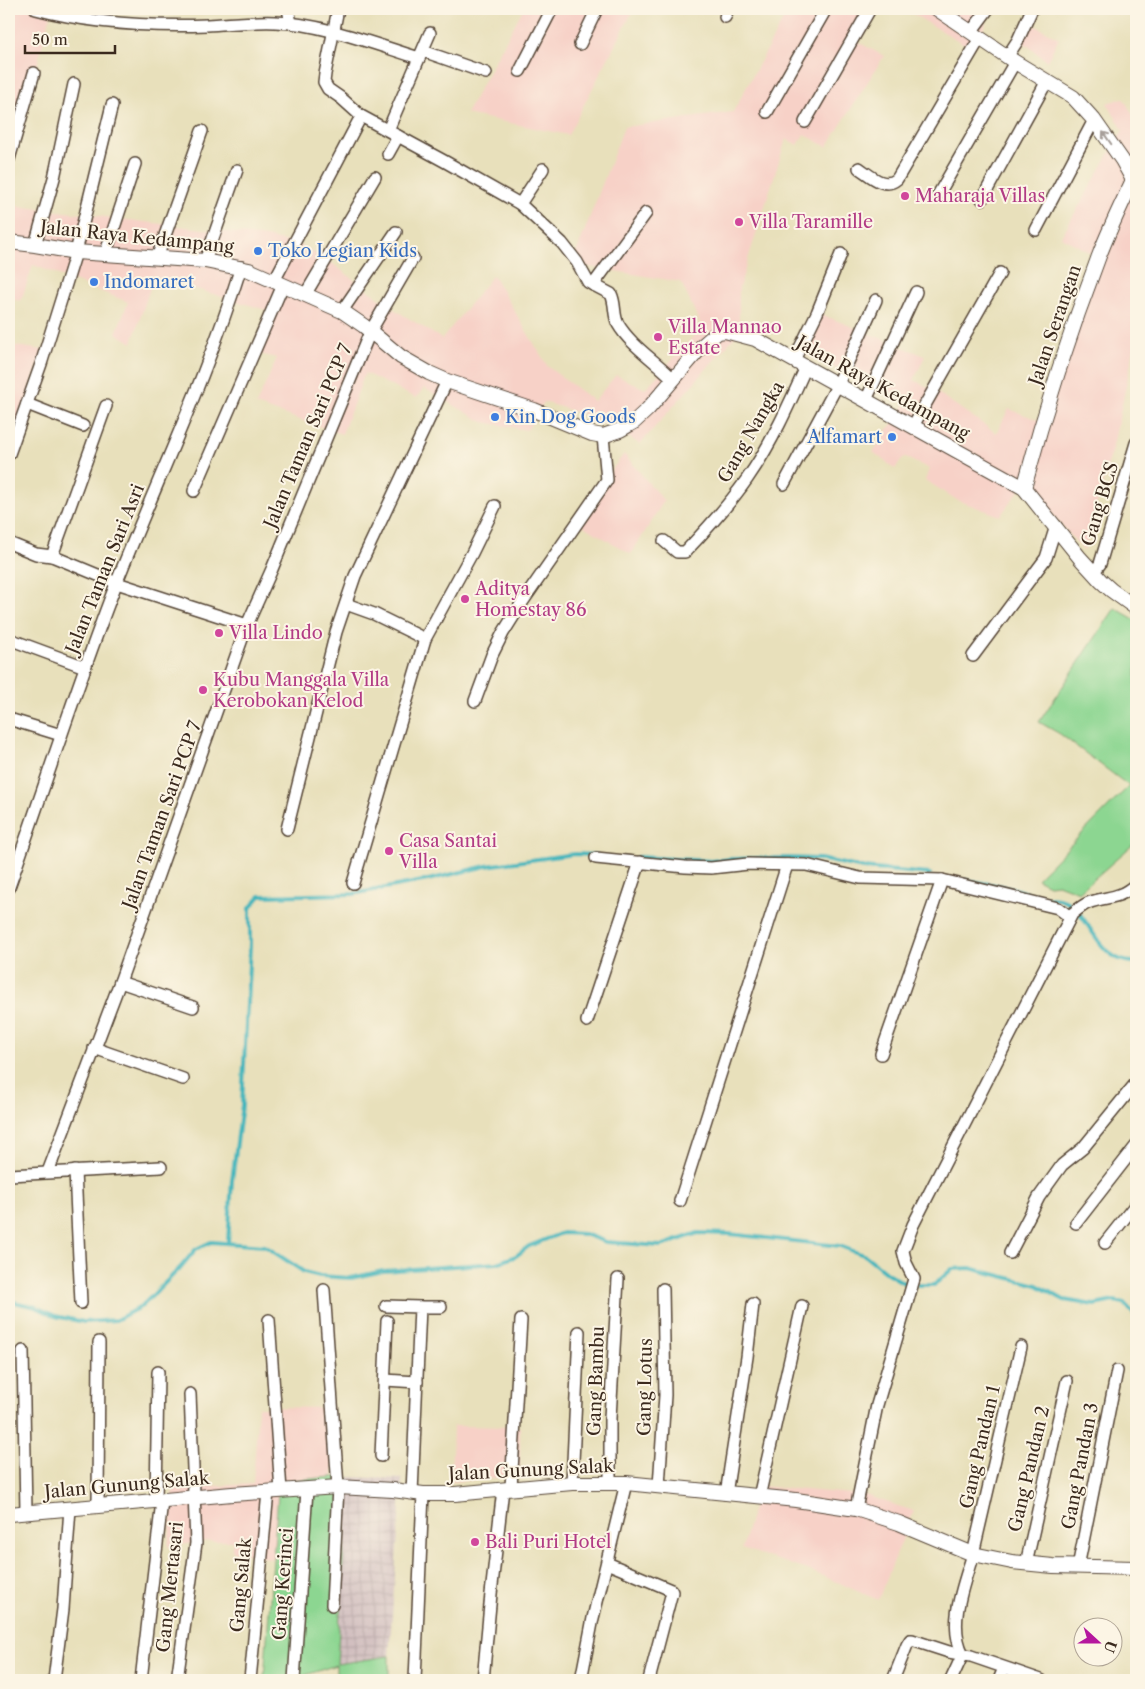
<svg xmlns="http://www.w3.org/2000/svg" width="1145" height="1689" viewBox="0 0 1145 1689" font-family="'Libre Caslon Text',serif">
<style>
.built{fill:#f7d1c7}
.industrial{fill:url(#industrial-grid)}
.grass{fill:#8cd691;stroke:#648058}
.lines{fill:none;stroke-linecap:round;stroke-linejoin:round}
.stream{stroke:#46b6bc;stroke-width:4}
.minor-casing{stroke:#554536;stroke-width:14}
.tertiary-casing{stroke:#554536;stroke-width:16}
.minor{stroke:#fff;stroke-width:11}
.tertiary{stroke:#fff;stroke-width:14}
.oneway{stroke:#a79f9a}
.hotel-dot{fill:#d1479c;stroke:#fcf5e5;stroke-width:2}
.shop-dot{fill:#3f7fe0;stroke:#fcf5e5;stroke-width:2}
.labels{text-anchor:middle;stroke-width:4;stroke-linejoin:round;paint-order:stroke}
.hotel-label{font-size:18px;fill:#b23c85;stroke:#fcf5e5;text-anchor:start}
.street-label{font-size:18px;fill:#3b2a1e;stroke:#fcf5e5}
.shop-label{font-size:18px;fill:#366cbe;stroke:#fcf5e5;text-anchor:start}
</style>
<defs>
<pattern id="industrial-grid" width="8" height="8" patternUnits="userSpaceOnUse" patternTransform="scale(1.25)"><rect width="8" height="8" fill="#d2bfc0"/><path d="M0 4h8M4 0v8" fill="none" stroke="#b5a4a5"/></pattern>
</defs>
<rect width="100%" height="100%" fill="#fcf5e5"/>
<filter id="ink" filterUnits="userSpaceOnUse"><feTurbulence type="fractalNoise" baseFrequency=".02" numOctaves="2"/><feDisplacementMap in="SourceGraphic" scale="10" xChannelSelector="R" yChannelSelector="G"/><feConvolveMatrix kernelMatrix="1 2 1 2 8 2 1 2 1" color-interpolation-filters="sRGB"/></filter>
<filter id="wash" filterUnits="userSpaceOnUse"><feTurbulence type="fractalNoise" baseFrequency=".0096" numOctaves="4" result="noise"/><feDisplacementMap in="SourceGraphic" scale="20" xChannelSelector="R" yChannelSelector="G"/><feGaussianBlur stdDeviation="1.12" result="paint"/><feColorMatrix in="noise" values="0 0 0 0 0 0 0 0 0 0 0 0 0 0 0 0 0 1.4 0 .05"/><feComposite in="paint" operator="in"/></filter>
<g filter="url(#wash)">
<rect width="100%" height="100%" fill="#e8e0bb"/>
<g class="built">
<polygon points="9,9 52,9 9,171"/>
<polygon points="523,9 634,9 568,135 466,114"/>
<polygon points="789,9 874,9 856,41 884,56 827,147 804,134 798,145 786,139 739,288 739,332 640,444 593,417 544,402 527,430 483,422 424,388 416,398 365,373 342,434 256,405 277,358 252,352 269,311 154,276 132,343 116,333 128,302 33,265 21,301 9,299 9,205 266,237 300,245 329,261 392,308 442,339 493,275 548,367 594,401 616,375 645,389 702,327 681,282 572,264 624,127 733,112"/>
<polygon points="904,9 969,9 986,23 973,49"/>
<polygon points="1030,23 1059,38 1047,61 1019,39"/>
<polygon points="1123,98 1136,120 1136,339 1113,446 1084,551 1025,483 1000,516 957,500 925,480 930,469 904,457 895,469 873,452 907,401 800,352 818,313 925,356 914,380 938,393 996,433 1009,409 1044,422 1101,258 1061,237 1123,130 1107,103"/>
<polygon points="9,345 43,350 9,453"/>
<polygon points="624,454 664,501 631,554 573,520"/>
<polygon points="258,1407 333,1408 333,1477 279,1481 273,1559 232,1551 232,1541 208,1541 168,1547 174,1488 253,1484"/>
<polygon points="453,1426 520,1427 520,1476 451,1482"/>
<polygon points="759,1486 865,1495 914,1511 878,1600 813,1572 742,1548"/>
</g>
<polygon class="industrial" points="348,1477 402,1479 389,1656 337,1665"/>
<g class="grass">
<polygon points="1115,608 1136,620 1136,842 1079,892 1058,884 1049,885 1037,879 1129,786 1060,734 1039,722"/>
<polygon points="333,1477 348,1477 337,1664 389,1656 389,1680 336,1680 336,1665 300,1677 264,1678 279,1481"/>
</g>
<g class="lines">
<g class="stream">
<polyline points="638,857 711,861 733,859 780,858 820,859 863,868 930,874"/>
<path d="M 966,880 C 980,883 994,884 1008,887 C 1019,890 1030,895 1041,897 C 1049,899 1061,897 1067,902 C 1093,919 1098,964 1136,962"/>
<polyline points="228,1242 232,1180 242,1105 250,944 250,908 260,896 353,894 428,880 486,866 574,854 596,855"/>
<polyline points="918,1285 934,1285 952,1269 970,1268 1037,1285 1064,1300 1094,1305 1114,1301 1124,1303 1133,1313 1136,1314"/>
<polyline points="9,1303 14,1302 36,1307 55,1316 84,1322 116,1320 142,1306 180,1268 196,1249 211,1242 265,1246 304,1272 320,1276 351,1278 383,1271 497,1263 516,1256 529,1246 562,1233 584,1234 606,1242 661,1246 698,1233 729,1234 840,1246 866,1256 887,1273 904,1283"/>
</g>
</g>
</g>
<g filter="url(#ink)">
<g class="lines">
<defs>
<g id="minor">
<path d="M 36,9 C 92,24 149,27 207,25 C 229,24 252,21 275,22 C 320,23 377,45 419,58"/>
<polyline points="288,9 291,23"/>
<path d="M 338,9 L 325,74 L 324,82 L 328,89 L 341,98 L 361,116 L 444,161 L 520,204 L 562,243 L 577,262 L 588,282 L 611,294 C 616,304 613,315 618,324 C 630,345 657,362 673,379"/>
<polyline points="725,17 728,9"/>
<polyline points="971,32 988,9"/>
<polyline points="580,44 597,9"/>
<polyline points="423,51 486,73"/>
<polyline points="1007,57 1018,40 1032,9"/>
<polyline points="520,71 552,9"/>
<polyline points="767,112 826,9"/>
<polyline points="805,122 870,9"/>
<polyline points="388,130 430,33"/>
<polyline points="388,154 398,136"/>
<polyline points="9,159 34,73"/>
<path d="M 859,168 C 870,175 884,190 897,179 L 980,38"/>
<polyline points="1129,172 1136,161"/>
<polyline points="938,195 1015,62"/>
<polyline points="982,199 1047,81"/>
<polyline points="520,204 543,169"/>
<polyline points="1036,230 1094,120"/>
<polyline points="35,245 54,178 74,84"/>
<polyline points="105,255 135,164"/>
<polyline points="157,258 202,131"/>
<polyline points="205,261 237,170"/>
<polyline points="274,281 358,122"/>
<polyline points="593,285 646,213"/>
<polyline points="305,295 375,177"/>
<polyline points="342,311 396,232"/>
<polyline points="794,360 817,313 841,254"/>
<polyline points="866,400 916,292"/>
<polyline points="27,404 83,426"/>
<polyline points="913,426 1000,273"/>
<polyline points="9,454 41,364 76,252 112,105"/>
<polyline points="784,484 838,384 876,300"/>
<polyline points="194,491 283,285"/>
<path d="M 664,541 L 677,552 L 685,552 C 707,529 729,505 747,479 C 771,445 789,405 806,367"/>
<polyline points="9,543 36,554 52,556 117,583 247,625"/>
<polyline points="52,556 106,406"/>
<polyline points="1094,572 1100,564 1136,443"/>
<polyline points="346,604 374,614 425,639"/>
<polyline points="9,639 85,667"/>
<polyline points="973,656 1046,558 1056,526"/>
<polyline points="475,701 492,655 503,633 523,601 607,480 603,436"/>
<polyline points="9,719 61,735"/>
<polyline points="287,829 336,632 355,576 447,381"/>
<polyline points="596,858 685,867 711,868 748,864 806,865 860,878 942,880 1058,908 1070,917"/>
<polyline points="353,883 425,639 472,553 495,506"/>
<path d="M 9,887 C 45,786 77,684 116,584 C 158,478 207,376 241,267"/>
<polyline points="120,982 193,1007"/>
<polyline points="587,1021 640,862"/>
<polyline points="94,1048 183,1079"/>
<polyline points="881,1054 942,880"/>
<polyline points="75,1171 81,1303"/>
<polyline points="48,1172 120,982 247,625 272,569 370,332 413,258"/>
<polyline points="9,1175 161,1167"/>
<polyline points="680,1201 787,865"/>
<polyline points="1076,1223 1136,1146"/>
<polyline points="1105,1243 1136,1204"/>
<polyline points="1010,1253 1039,1197 1062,1165 1083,1148 1136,1083"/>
<polyline points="324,1290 338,1487 332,1605"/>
<polyline points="386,1306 420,1307 412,1493"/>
<polyline points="420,1307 441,1307"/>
<polyline points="269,1320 281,1491"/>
<polyline points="23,1351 26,1512"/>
<polyline points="385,1380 417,1382"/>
<polyline points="381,1456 387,1321"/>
<polyline points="572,1483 579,1332"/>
<polyline points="610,1483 610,1418 618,1279"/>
<polyline points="659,1486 665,1395 663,1289"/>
<polyline points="511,1487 521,1320"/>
<polyline points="726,1494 747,1357 753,1304"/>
<polyline points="759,1497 802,1306"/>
<polyline points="156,1502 158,1372"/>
<polyline points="98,1506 99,1342"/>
<path d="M 856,1509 L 877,1405 L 914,1279 L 906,1263 L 903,1251 L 913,1225 L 1072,914 C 1077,910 1083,905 1088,903 C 1108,895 1117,901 1136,884"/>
<polyline points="607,1563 671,1590 672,1592 649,1680"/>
<polyline points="1026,1564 1067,1381"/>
<polyline points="1078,1567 1117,1371"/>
<path d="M 963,1654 C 947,1624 964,1584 973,1554 L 1021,1347"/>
<polyline points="54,1680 63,1609 70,1508"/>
<polyline points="141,1680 162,1501"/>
<polyline points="177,1680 196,1543 190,1394"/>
<polyline points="250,1680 268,1492"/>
<polyline points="294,1680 307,1490"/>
<polyline points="415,1680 423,1494"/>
<polyline points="483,1680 491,1594 503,1489"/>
<polyline points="581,1680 593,1618 626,1483"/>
<polyline points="893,1680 907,1645 910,1640 912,1640 949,1652 971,1656 1041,1680"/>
<polyline points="951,1680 963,1654"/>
<polyline points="999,1680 1004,1668"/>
</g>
<g id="tertiary">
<polyline points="937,9 1015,62 1073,97 1094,120 1122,160 1133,180 1136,181"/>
<polyline points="9,242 35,245 76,252 205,261 249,270 342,311 364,326 401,357 429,373 447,381 534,410 592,434 603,436 620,430 634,422 648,409 702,346 718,332 725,331 755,339 1024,488 1080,558 1101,581 1111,590 1136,608"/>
<path d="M 1024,488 C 1045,409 1070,332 1099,256 C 1109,230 1121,205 1133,180"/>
<polyline points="9,1514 232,1494 338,1487 393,1490 423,1494 455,1494 572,1483 626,1483 796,1500 856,1509 899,1523 973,1554 1012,1562 1053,1566 1136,1568"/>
</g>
</defs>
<use href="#minor" class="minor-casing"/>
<use href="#tertiary" class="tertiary-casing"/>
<use href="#minor" class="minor"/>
<use href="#tertiary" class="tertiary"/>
</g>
<defs><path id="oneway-shaft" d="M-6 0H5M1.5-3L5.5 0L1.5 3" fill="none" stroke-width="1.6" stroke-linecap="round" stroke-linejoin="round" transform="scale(1.25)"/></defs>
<use class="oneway" href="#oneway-shaft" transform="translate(1107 138) rotate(-125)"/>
</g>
<g class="hotel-dot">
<circle cx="905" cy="196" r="5"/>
<circle cx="739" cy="222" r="5"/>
<circle cx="658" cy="337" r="5"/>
<circle cx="465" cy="599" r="5"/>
<circle cx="219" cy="633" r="5"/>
<circle cx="203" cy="690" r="5"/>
<circle cx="389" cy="851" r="5"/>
<circle cx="475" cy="1542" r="5"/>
</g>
<g class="shop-dot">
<circle cx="258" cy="251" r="5"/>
<circle cx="94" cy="282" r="5"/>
<circle cx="495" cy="417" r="5"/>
<circle cx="892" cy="437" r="5"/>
</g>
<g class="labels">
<g class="hotel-label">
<text x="915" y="202">Maharaja Villas</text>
<text x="749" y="228">Villa Taramille</text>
<text x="668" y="333">Villa Mannao<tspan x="668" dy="21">Estate</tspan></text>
<text x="475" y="595">Aditya<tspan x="475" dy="21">Homestay 86</tspan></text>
<text x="229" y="639">Villa Lindo</text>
<text x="213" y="686">Kubu Manggala Villa<tspan x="213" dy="21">Kerobokan Kelod</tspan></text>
<text x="399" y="847">Casa Santai<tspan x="399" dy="21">Villa</tspan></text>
<text x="485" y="1548">Bali Puri Hotel</text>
</g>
<g class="street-label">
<text transform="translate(137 237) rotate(6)" y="6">Jalan Raya Kedampang</text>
<text transform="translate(1055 325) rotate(-71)" y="6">Jalan Serangan</text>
<text transform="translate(883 388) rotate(29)" y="6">Jalan Raya Kedampang</text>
<text transform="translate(751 432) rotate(-60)" y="6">Gang Nangka</text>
<text transform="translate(308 436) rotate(-67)" y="6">Jalan Taman Sari PCP 7</text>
<text transform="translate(1100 504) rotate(-73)" y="6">Gang BCS</text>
<text transform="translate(105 569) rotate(-68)" y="6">Jalan Taman Sari Asri</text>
<text transform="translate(162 815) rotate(-70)" y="6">Jalan Taman Sari PCP 7</text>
<text transform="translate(596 1381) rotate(-88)" y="6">Gang Bambu</text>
<text transform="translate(645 1387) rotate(-89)" y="6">Gang Lotus</text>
<text transform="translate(980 1447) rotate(-77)" y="6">Gang Pandan 1</text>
<text transform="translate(1080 1466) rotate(-79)" y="6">Gang Pandan 3</text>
<text transform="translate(1029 1469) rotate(-77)" y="6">Gang Pandan 2</text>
<text transform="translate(531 1470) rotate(-3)" y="6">Jalan Gunung Salak</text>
<text transform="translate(127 1485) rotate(-5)" y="6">Jalan Gunung Salak</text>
<text transform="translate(283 1584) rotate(-86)" y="6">Gang Kerinci</text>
<text transform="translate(241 1585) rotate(-85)" y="6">Gang Salak</text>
<text transform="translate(170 1587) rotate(-84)" y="6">Gang Mertasari</text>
</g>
<g class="shop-label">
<text x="268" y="257">Toko Legian Kids</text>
<text x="104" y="288">Indomaret</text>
<text x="505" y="423">Kin Dog Goods</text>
<text x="882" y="443" text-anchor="end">Alfamart</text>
</g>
</g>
<rect width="1145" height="1689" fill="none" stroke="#fcf5e5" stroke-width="30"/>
<g transform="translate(1098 1642) rotate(111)"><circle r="24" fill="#fcf5e5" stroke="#afa495"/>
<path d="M0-4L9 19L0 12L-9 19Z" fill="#b5179e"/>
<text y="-8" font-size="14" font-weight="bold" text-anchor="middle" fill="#3b2a1e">U</text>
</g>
<path d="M25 45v8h90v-8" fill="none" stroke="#3b2a1e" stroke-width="2.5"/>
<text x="32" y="45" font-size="15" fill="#3b2a1e" stroke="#fcf5e5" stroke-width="4" paint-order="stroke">50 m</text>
</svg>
